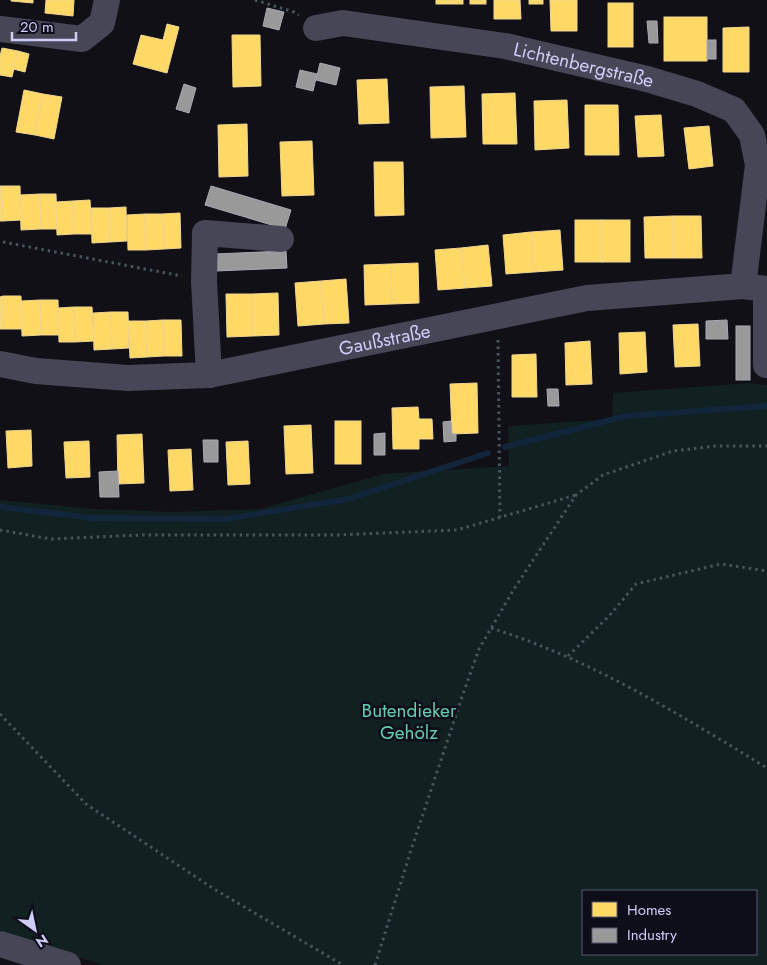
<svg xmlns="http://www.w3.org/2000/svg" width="767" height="965" viewBox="0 0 767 965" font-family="Jost,sans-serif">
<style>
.green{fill:#112020;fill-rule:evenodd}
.homes{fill:#ffd966;stroke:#f0d592}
.industry{fill:#999;stroke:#a9a9b6}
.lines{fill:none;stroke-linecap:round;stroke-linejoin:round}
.stream{stroke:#13253a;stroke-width:6}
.path{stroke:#48545e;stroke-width:3;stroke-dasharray:2.5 4;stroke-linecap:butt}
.minor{stroke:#464657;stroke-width:26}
.labels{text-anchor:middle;stroke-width:5;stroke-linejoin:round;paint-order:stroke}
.street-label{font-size:19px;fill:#cecdf8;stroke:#0e0d1a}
.park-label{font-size:19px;fill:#64cdab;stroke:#0e0d1a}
</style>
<rect width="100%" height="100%" fill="#111017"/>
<path class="green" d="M 748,383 L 767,385 L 767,965 L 103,965 L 0,931 L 0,500 L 93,509 L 172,512 L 261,509 L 383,474 L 509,466 L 508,426 L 612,419 L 613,393 ZM 583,891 L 756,891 L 756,954 L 583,954 Z"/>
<g class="homes">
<polygon points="11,0 33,0 33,3 11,1"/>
<polygon points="46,0 74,0 73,16 45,13"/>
<rect x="436" y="0" width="27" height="4"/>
<rect x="470" y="0" width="16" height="4"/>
<polygon points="494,0 520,0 521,19 494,19"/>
<rect x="529" y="0" width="14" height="4"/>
<polygon points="550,0 577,0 577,31 551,31"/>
<rect x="608" y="3" width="25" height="44"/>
<rect x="664" y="17" width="43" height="44"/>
<polygon points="167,24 179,27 167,73 133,64 141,35 163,40"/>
<polygon points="749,27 749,72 723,72 723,28"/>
<polygon points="232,35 260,35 261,86 233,87"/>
<polygon points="2,48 18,51 12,77 0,75 0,56"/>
<polygon points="18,51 29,54 25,72 13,69"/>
<polygon points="387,79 389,123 359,124 357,80"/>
<polygon points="464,86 466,137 431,138 430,87"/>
<polygon points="24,90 43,94 35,135 16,132"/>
<polygon points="515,93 517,144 483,144 482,94"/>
<polygon points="43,94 62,97 54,139 35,135"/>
<polygon points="567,100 569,148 535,150 534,101"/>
<polygon points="585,105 618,105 619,155 585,155"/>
<polygon points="661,115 664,156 638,157 635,116"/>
<polygon points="247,124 248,176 219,177 218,125"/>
<polygon points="709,126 713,166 689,169 684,128"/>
<polygon points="312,141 314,195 282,196 280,142"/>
<polygon points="374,162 403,162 404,215 375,216"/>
<polygon points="0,186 2,186 3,221 0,221"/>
<polygon points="2,186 20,186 21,220 3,221"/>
<polygon points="40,194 56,194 57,229 41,229"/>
<polygon points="40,194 41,229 21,230 20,195"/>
<polygon points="90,200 92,234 74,234 73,201"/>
<polygon points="73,201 74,234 57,235 56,202"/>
<polygon points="126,207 127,241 110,242 109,208"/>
<polygon points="91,208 109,208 110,242 92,243"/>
<polygon points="180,213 181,248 164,249 162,214"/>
<polygon points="145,214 162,214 164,249 146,250"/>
<polygon points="145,214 146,250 128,250 127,215"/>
<polygon points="673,216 701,216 702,258 673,258"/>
<polygon points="673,216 673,258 645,258 644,217"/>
<rect x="575" y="220" width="27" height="42"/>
<rect x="602" y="220" width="28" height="42"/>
<polygon points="560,230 563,270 534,272 531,232"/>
<polygon points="531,232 534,272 506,274 503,235"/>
<polygon points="488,245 492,286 465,288 461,248"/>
<polygon points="461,248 465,288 438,290 435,250"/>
<polygon points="418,263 419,303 392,304 391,264"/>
<polygon points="391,264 392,304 365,305 364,265"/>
<polygon points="346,279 349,323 324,324 321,281"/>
<polygon points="321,281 324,324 298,326 295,283"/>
<polygon points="278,293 279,335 253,336 252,294"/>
<polygon points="226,294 252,294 253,336 227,337"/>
<polygon points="3,296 4,329 0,329 0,297"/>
<polygon points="3,296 21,296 22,329 4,329"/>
<polygon points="40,300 58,300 59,335 41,335"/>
<polygon points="40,300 41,335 22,336 21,301"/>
<polygon points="74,307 92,307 94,341 75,342"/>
<polygon points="74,307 75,342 59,342 58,308"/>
<polygon points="111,312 128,312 129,348 112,349"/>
<polygon points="111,312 112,349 94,350 93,313"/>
<polygon points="163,320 181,320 182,356 164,356"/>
<polygon points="163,320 164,356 147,357 146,321"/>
<polygon points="128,321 146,321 147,357 130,358"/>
<polygon points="698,324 700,366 675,367 673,325"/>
<polygon points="645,332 647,372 620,374 619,333"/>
<polygon points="590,341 592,384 566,385 565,343"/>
<polygon points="536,354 537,397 512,397 512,355"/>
<polygon points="477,383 478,433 452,434 450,384"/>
<polygon points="418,407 419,419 432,419 433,439 419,439 419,449 393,449 392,408"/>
<rect x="335" y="421" width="26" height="43"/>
<polygon points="311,425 313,473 286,474 284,426"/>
<polygon points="31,430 32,466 8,468 6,431"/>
<polygon points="142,434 144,483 118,484 117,435"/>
<polygon points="89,441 90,477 66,478 64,442"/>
<polygon points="248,441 250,484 228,485 226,442"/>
<polygon points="191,449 193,490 170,491 168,450"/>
</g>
<g class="industry">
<polygon points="267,8 284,12 279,30 263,26"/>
<polygon points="647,21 657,21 658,43 649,43"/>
<rect x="707" y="40" width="9" height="19"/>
<polygon points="320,63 340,68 336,85 316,80"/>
<polygon points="300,70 317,74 313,91 296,87"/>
<polygon points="184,84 196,88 189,113 176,109"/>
<polygon points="211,186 291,210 285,229 205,205"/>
<polygon points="286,251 287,268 216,271 215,254"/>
<polygon points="727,320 728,339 706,339 706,321"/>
<rect x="736" y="326" width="14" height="54"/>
<polygon points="547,389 558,389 559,406 548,406"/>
<polygon points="451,421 452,434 456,434 456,441 444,442 443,422"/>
<polygon points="385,433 385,455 374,455 374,434"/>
<polygon points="203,440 218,440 218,462 204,462"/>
<polygon points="118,471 119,497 100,497 99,472"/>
</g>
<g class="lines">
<g class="stream">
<polyline points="505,447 626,416 767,406"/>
<polyline points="0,507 93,518 227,519 348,499 488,453"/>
</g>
<g class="path">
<polyline points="255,0 294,12 299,15"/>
<polyline points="3,242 182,276"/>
<polyline points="498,340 500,517"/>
<polyline points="0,530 51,539 141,535 337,535 457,530 576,495"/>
<path d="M 491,628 C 590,659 679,714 767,768"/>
<polyline points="568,656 609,616 636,584 721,564 767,571"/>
<polyline points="0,714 86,804 214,889 343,965"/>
<polyline points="375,965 412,847 462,697 479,649 514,589 576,495 603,475 673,451 715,446 767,446"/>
</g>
<g class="minor">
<path id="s1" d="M 316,28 L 343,23 L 505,46 L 647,79 L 697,94 L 734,110 L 752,135 L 758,165 L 743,286"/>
<polyline points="0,29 82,39 102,23 107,0"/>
<path id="s2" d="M 0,364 L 36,371 L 128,378 L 209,375 L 587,298 L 743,286 L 767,289"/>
<polyline points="766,365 766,289"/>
<polyline points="209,375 204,281 205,233 281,239"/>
<polyline points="0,944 68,965"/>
</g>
</g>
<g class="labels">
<g class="street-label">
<text dy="7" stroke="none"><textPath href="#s1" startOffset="272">Lichtenbergstraße</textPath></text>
<text dy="7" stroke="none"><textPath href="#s2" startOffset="389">Gaußstraße</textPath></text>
</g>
<g class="park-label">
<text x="409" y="717">Butendieker<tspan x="409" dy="22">Gehölz</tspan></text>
</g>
</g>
<rect x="582" y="890" width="175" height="65" fill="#0e0d1a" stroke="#5b5a73"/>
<rect x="592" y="902" width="25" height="15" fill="#ffd966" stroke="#5b5a73"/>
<text x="627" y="915" font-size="15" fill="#cecdf8">Homes</text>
<rect x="592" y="928" width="25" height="15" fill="#999999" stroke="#5b5a73"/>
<text x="627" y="940" font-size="15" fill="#cecdf8">Industry</text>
<g transform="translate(35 930) rotate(147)" stroke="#0e0d1a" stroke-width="4" paint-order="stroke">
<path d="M0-4L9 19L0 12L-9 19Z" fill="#cecdf8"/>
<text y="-8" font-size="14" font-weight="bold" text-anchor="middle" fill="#cecdf8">N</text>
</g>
<path d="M12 32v8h64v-8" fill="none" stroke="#cecdf8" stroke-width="2.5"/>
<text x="20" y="32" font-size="15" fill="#cecdf8" stroke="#0e0d1a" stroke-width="4" paint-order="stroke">20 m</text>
</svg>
